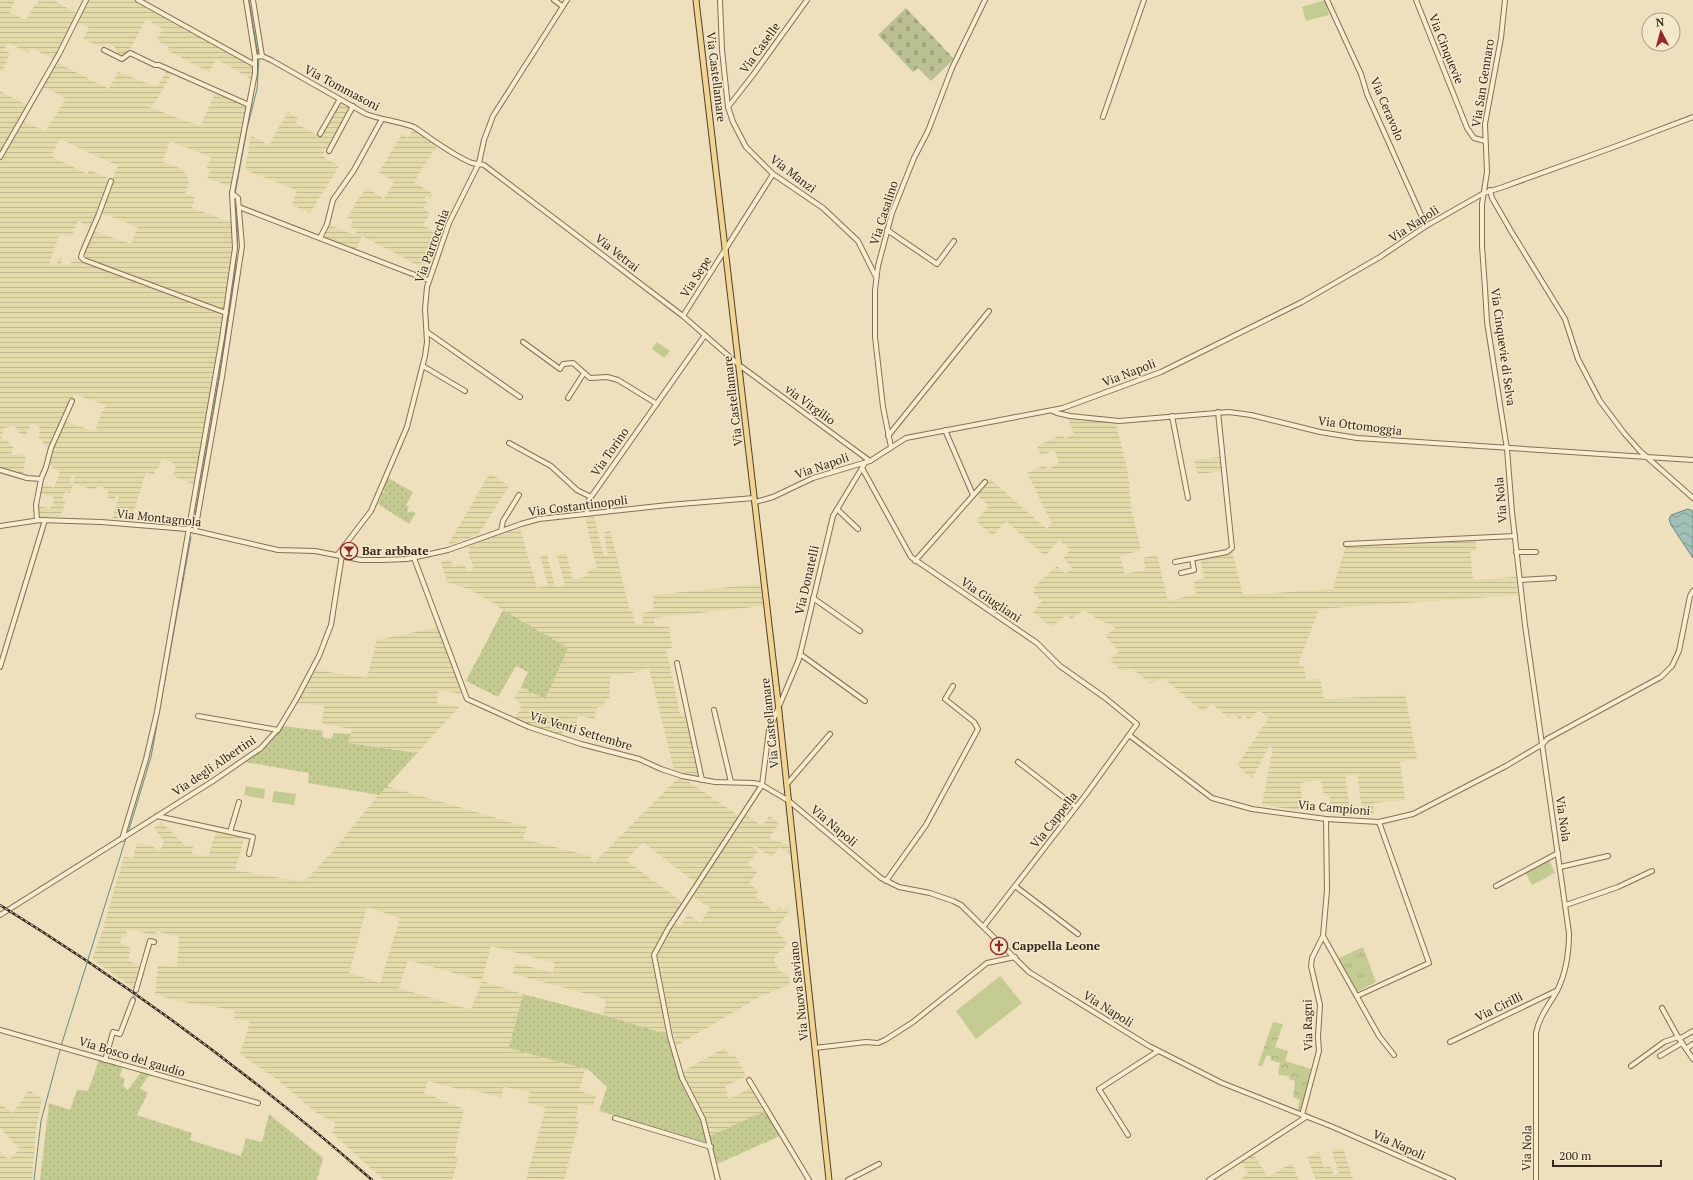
<svg xmlns="http://www.w3.org/2000/svg" width="1693" height="1180" viewBox="0 0 1693 1180" font-family="'PT Serif',serif">
<style>
.farmland{fill:url(#farmland-rules);fill-rule:evenodd}
.grass{fill:url(#grass-dots)}
.forest{fill:url(#forest-crowns)}
.cemetery{fill:url(#cemetery-stones)}
.park{fill:url(#park-tufts)}
.pitch{fill:#c4cb91}
.water{fill:url(#water-waves);stroke:#688c83}
.lines{fill:none;stroke-linecap:round;stroke-linejoin:round}
.stream{stroke:#688c83;stroke-width:1}
.minor-tunnel{stroke:#c9ba9d;stroke-width:4;stroke-dasharray:4 2;stroke-linecap:butt}
.minor-casing{stroke:#856f56;stroke-width:6}
.major-casing{stroke:#533e2b;stroke-width:7}
.minor{stroke:#f9edd0;stroke-width:4}
.major{stroke:#f2d593;stroke-width:5}
.rail-casing{stroke:#34271b;stroke-width:2.5}
.rail{stroke:#f5e9cc;stroke-width:1;stroke-dasharray:3;stroke-linecap:butt}
.labels{text-anchor:middle;stroke-width:3;stroke-linejoin:round;paint-order:stroke}
.street-label{font-size:12px;fill:#34271b;stroke:#f5e9cc}
.poi-label{font-size:12px;font-weight:bold;fill:#34271b;stroke:#f5e9cc;text-anchor:start}
</style>
<defs>
<pattern id="farmland-rules" width="6" height="5" patternUnits="userSpaceOnUse"><rect width="6" height="5" fill="#e3daaa"/><path d="M0 2.5h6" fill="none" stroke="#c3bb92"/></pattern>
<pattern id="grass-dots" width="8" height="8" patternUnits="userSpaceOnUse"><rect width="8" height="8" fill="#c4cb91"/><path d="M2 2h.1M6 6h.1" fill="none" stroke="#a9ae7c" stroke-width="1.8" stroke-linecap="round"/></pattern>
<pattern id="forest-crowns" width="20" height="18" patternUnits="userSpaceOnUse"><rect width="20" height="18" fill="#c4cb91"/><path d="M2 6a3 3 0 1 1 6 0M12 15a3 3 0 1 1 6 0" fill="none" stroke="#a9ae7c"/></pattern>
<pattern id="cemetery-stones" width="16" height="16" patternUnits="userSpaceOnUse"><rect width="16" height="16" fill="#bac091"/><path d="M2 7V4a2 2 0 0 1 4 0v3zM10 15v-3a2 2 0 0 1 4 0v3z" fill="#a0a57c"/></pattern>
<pattern id="park-tufts" width="24" height="20" patternUnits="userSpaceOnUse"><rect width="24" height="20" fill="#c4cb91"/><path d="M3 7l-1-3M5 7V3M7 7l1-3M15 17l-1-3M17 17v-4M19 17l1-3" fill="none" stroke="#a9ae7c"/></pattern>
<pattern id="water-waves" width="16" height="10" patternUnits="userSpaceOnUse"><rect width="16" height="10" fill="#a1bfb6"/><path d="M0 5q4-4 8 0t8 0" fill="none" stroke="#849b93"/></pattern>
</defs>
<rect width="100%" height="100%" fill="#eedfbd"/>
<g class="farmland">
<polygon points="0,0 15,0 9,12 26,20 35,4 37,5 39,0 53,0 78,14 55,59 31,48 28,53 8,43 4,50 10,53 2,71 0,70"/>
<polygon points="88,0 136,0 253,66 253,80 216,59 209,72 167,50 169,47 156,40 163,29 146,19 129,51 122,57 116,55 118,52 115,50 115,47 108,44 100,47 83,39 89,28 77,22"/>
<polygon points="56,62 109,89 118,72 157,87 167,70 172,73 155,103 154,102 152,106 147,104 146,106 200,126 216,92 221,94 222,98 224,95 247,105 242,132 241,132 242,134 232,187 207,178 211,170 207,168 211,157 170,141 162,162 182,169 187,175 189,183 185,194 195,197 192,208 233,223 234,239 225,308 222,309 87,259 84,252 93,231 131,244 138,227 101,213 114,181 112,180 118,166 60,139 51,156 87,174 89,170 110,179 90,227 78,221 71,237 60,233 49,264 56,266 59,258 62,258 61,263 69,266 74,258 78,258 220,313 223,317 196,485 173,476 176,464 162,459 158,469 156,468 154,475 146,472 131,520 122,519 124,512 122,511 120,519 112,519 119,496 116,496 114,501 108,498 108,492 103,487 97,487 93,490 73,483 75,476 72,475 69,482 73,484 70,493 65,492 62,500 66,501 60,517 40,517 38,511 37,505 50,509 55,498 39,493 42,484 54,488 60,472 49,465 53,447 65,421 95,432 102,411 104,411 105,405 74,394 50,446 46,446 39,438 40,429 38,426 31,424 24,438 14,426 4,428 1,438 9,442 8,445 13,446 11,454 15,455 16,453 26,455 23,475 0,469 0,159 22,121 45,131 66,99 49,89 42,88"/>
<polygon points="0,91 28,106 0,153"/>
<polygon points="341,101 351,106 322,156 339,166 310,213 292,205 297,190 245,170 251,136 269,145 288,112 298,118 295,123 298,125 320,136"/>
<polygon points="413,129 438,144 414,182 433,194 430,198 426,196 424,199 427,202 423,208 430,214 423,225 441,237 429,271 362,236 355,251 323,237 329,225 355,235 357,229 350,227 353,220 347,218 356,204 355,203 367,188 384,199 394,182 379,172 402,134 408,138"/>
<polygon points="1067,418 1116,423 1128,473 1131,508 1141,550 1120,556 1125,574 1146,570 1143,558 1157,555 1168,601 1196,594 1194,582 1204,578 1200,558 1232,551 1243,595 1333,589 1346,546 1476,540 1476,550 1470,551 1473,580 1516,577 1518,595 1319,609 1299,661 1299,666 1304,666 1306,680 1320,679 1324,699 1405,695 1417,759 1400,762 1405,800 1373,803 1374,813 1370,813 1370,816 1363,815 1357,774 1345,776 1351,816 1330,813 1330,796 1324,796 1321,780 1300,783 1303,811 1262,805 1273,748 1269,746 1252,779 1237,765 1269,718 1259,710 1249,720 1244,715 1240,719 1233,714 1229,718 1211,703 1203,712 1163,678 1150,683 1131,668 1122,672 1110,660 1119,651 1105,636 1115,628 1110,624 1100,621 1084,610 1071,620 1067,614 1051,627 1033,612 1042,601 1033,593 1036,590 1034,587 1057,566 1066,574 1072,568 1064,558 1070,549 1059,540 1045,556 1006,521 993,536 976,521 989,506 976,494 990,479 1047,529 1052,523 1027,473 1045,465 1048,470 1059,462 1054,450 1041,455 1037,446 1062,434 1065,439 1074,434"/>
<polygon points="1220,457 1222,471 1198,474 1194,460"/>
<polygon points="490,473 509,486 478,535 448,545"/>
<polygon points="594,517 604,557 608,556 604,533 610,530 630,611 632,611 635,624 643,624 642,613 654,611 653,595 760,584 763,606 654,618 655,627 669,626 672,648 666,649 680,714 685,713 699,776 674,770 649,668 633,673 610,675 610,699 605,699 604,707 597,707 594,719 578,715 576,724 567,721 562,736 539,729 515,719 522,704 514,699 521,687 545,699 503,610 493,603 471,590 447,582 441,562 450,559 454,566 464,563 467,572 474,570 468,551 470,550 468,546 520,528 537,588 548,585 540,556 547,554 555,587 565,585 557,555 566,553 573,580 588,576 587,571 597,568 585,518"/>
<polygon points="439,627 463,694 438,690 437,703 459,707 417,753 348,743 352,729 322,724 324,706 296,703 315,670 367,678 377,640"/>
<path d="M 678,778 L 683,778 L 739,816 L 696,883 L 643,842 L 626,860 L 682,902 L 652,952 L 666,1034 L 603,1015 L 606,999 L 513,974 L 515,963 L 553,973 L 555,963 L 491,946 L 482,981 L 523,994 L 509,1048 L 585,1069 L 579,1091 L 596,1096 L 593,1106 L 579,1103 L 575,1121 L 579,1122 L 564,1180 L 526,1179 L 546,1108 L 527,1102 L 530,1092 L 504,1087 L 501,1098 L 467,1088 L 466,1091 L 428,1081 L 424,1093 L 464,1109 L 454,1156 L 458,1158 L 452,1180 L 384,1180 L 332,1133 L 336,1123 L 317,1113 L 274,1077 L 240,1054 L 250,1022 L 234,1018 L 235,1010 L 194,1004 L 155,995 L 158,965 L 177,967 L 179,937 L 156,931 L 155,935 L 127,929 L 126,937 L 122,936 L 120,943 L 131,948 L 128,961 L 140,965 L 133,988 L 92,959 L 100,938 L 124,857 L 133,858 L 137,843 L 149,845 L 160,851 L 164,841 L 154,828 L 161,822 L 186,846 L 193,846 L 192,853 L 208,857 L 216,832 L 244,838 L 235,870 L 304,882 L 332,852 L 386,786 L 527,827 L 523,839 L 590,856 L 594,863 ZM 367,907 L 400,918 L 380,983 L 349,973 ZM 408,960 L 482,981 L 471,1010 L 399,988 Z"/>
<polygon points="745,814 762,826 769,816 779,823 769,839 789,845 790,854 779,847 772,857 752,844 751,846 758,852 747,864 757,872 749,883 758,891 755,896 775,912 779,907 783,911 786,907 790,910 775,929 788,944 775,956 775,964 778,969 783,973 788,973 790,984 759,997 676,1046 657,959 658,950 674,922 681,926 688,914 700,923 710,908 692,896"/>
<polygon points="725,1048 730,1057 735,1055 746,1076 725,1086 729,1099 752,1087 756,1094 754,1096 757,1100 760,1099 767,1110 710,1136 701,1110 688,1085 683,1071"/>
<polygon points="29,1090 42,1099 36,1128 32,1180 0,1180 0,1152 9,1160 20,1149 0,1128 0,1104 13,1113"/>
<polygon points="1343,1148 1353,1180 1316,1180 1307,1157 1319,1152 1324,1168 1330,1166 1334,1175 1339,1173 1332,1151"/>
<polygon points="1253,1154 1268,1177 1292,1163 1299,1180 1240,1180 1248,1173 1241,1162"/>
</g>
<g class="grass">
<polygon points="388,478 413,492 406,505 409,507 407,511 410,513 411,511 416,513 409,524 378,504 382,493 384,493 385,491 383,490"/>
<polygon points="503,610 568,648 545,699 521,687 528,672 516,666 498,697 466,681"/>
<polygon points="283,726 323,731 322,737 331,739 334,733 351,734 348,743 417,753 379,795 308,783 309,773 245,762 274,738"/>
<polygon points="523,994 603,1015 666,1034 678,1072 683,1071 688,1085 701,1110 710,1136 767,1110 782,1135 715,1165 710,1141 706,1142 599,1111 607,1087 589,1070 509,1048"/>
<polygon points="99,1060 123,1067 120,1076 125,1079 123,1086 128,1090 141,1072 150,1074 140,1088 148,1093 137,1115 192,1133 190,1140 241,1156 246,1138 262,1142 269,1114 323,1158 317,1180 40,1180 49,1103 70,1110 77,1090 88,1091"/>
</g>
<polygon class="forest" points="1273,1022 1283,1024 1275,1047 1288,1051 1285,1061 1311,1069 1301,1113 1297,1111 1300,1100 1293,1097 1295,1081 1289,1079 1289,1076 1278,1075 1280,1063 1270,1060 1271,1057 1267,1055 1262,1066 1258,1065"/>
<polygon class="cemetery" points="906,8 954,59 931,81 918,68 913,72 878,35"/>
<polygon class="park" points="1363,947 1376,982 1356,992 1337,959"/>
<g class="pitch">
<polygon points="1325,0 1329,15 1306,21 1302,7"/>
<polygon points="657,342 670,351 664,358 652,349"/>
<polygon points="246,786 265,789 264,799 244,795"/>
<polygon points="274,791 296,794 294,805 272,802"/>
<polygon points="1549,860 1555,873 1532,885 1525,872"/>
<polygon points="1000,976 1022,1003 976,1039 956,1011"/>
</g>
<polygon class="water" points="1688,509 1693,511 1693,558 1671,525 1669,519 1671,515"/>
<g class="lines">
<g class="stream">
<polyline points="249,0 258,55"/>
<polyline points="235,194 247,129 257,89 259,58"/>
<polyline points="193,527 219,377 235,272 238,234 234,198"/>
<polyline points="128,833 151,757 191,537"/>
<polyline points="61,1046 126,838"/>
<polyline points="34,1180 41,1121 60,1050"/>
</g>
<polyline class="minor-tunnel" points="133,1000 136,990"/>
<defs>
<g id="minor">
<polyline points="138,0 255,65"/>
<polyline points="253,0 262,56"/>
<polyline points="554,0 562,6"/>
<polyline points="720,0 722,50 728,107 733,122 746,147 773,174 823,208 858,241 876,277"/>
<polyline points="1327,0 1361,74 1367,94 1426,226"/>
<polyline points="1416,0 1467,128 1474,138 1485,141"/>
<path d="M 1505,0 L 1501,38 L 1485,124 L 1487,172 L 1482,204 L 1482,246 L 1485,288 L 1487,322 L 1507,449 L 1512,512 L 1525,625 L 1569,933 C 1569,953 1566,973 1557,991 C 1549,1005 1539,1017 1536,1033 L 1536,1180"/>
<polyline points="104,50 122,59 130,53 155,65 159,65 249,105"/>
<path d="M 255,57 L 262,56 L 271,60 L 366,114 C 382,120 398,121 414,127 C 432,139 452,155 472,163 C 476,164 480,164 484,165 L 683,316 L 739,365 L 870,461"/>
<polyline points="728,107 753,75 807,0"/>
<polyline points="1103,117 1144,0"/>
<polyline points="320,134 340,99"/>
<polyline points="329,151 353,106"/>
<polyline points="0,157 59,54 86,0"/>
<polyline points="111,181 98,216 82,253 81,257 84,260 226,313"/>
<polyline points="1490,190 1492,198 1511,231 1565,319 1578,359 1600,401 1624,433 1640,451 1693,498"/>
<polyline points="239,207 428,280"/>
<polyline points="887,230 937,264 954,241"/>
<polyline points="320,238 327,224 333,200 354,170 382,119"/>
<polyline points="683,316 773,174"/>
<polyline points="427,332 520,397"/>
<polyline points="523,342 560,369 563,364 573,363 590,378 607,377 618,380 657,404"/>
<polyline points="423,366 465,391"/>
<polyline points="568,398 584,373"/>
<polyline points="1053,411 1057,413 1070,416 1119,421 1229,412 1251,415 1320,432 1357,438 1693,460"/>
<polyline points="1172,416 1188,498"/>
<polyline points="945,430 973,495"/>
<polyline points="888,436 989,311"/>
<polyline points="509,443 551,466 577,490 591,497"/>
<polyline points="891,447 883,407 875,337 875,290 878,266 892,213 914,158 928,131 952,68 985,0"/>
<polyline points="862,468 911,557 1037,643 1060,666 1104,697 1137,724 1087,793 984,926"/>
<polyline points="0,470 27,478 41,479"/>
<polyline points="755,502 773,497 813,478 870,461 906,438 1063,408 1161,372 1302,302 1380,257 1426,226 1484,193 1503,187 1614,147 1693,117"/>
<polyline points="837,509 858,529"/>
<polyline points="587,514 586,506 591,497 705,335"/>
<polyline points="37,520 36,505 41,479 46,467 51,448 72,401"/>
<polyline points="0,526 40,520 101,522 187,529 278,550 315,551 361,560 382,560 407,559 448,550 521,524 539,519 668,505 754,498"/>
<polyline points="195,531 222,377 242,246 238,198 232,193"/>
<polyline points="501,531 503,521 519,495"/>
<polyline points="1346,544 1515,536"/>
<polyline points="1516,552 1536,552"/>
<polyline points="338,554 371,511 407,427 425,356 427,342 425,309 427,287 449,223 479,163 484,140 493,116 567,0"/>
<polyline points="414,558 467,699 529,727 581,744 639,759 661,769 682,776 715,782 754,783 762,785 789,801 881,878 899,887 930,893 953,901 961,905 1029,972 1149,1046 1222,1083 1333,1127 1453,1180"/>
<polyline points="915,561 985,482"/>
<polyline points="1175,562 1227,552 1232,548 1218,412"/>
<polyline points="1181,573 1194,570 1192,559"/>
<polyline points="1520,580 1554,578"/>
<polyline points="813,598 860,631"/>
<polyline points="800,654 865,701"/>
<polyline points="677,663 702,780"/>
<polyline points="0,667 45,520"/>
<polyline points="714,710 731,782"/>
<polyline points="198,716 278,730"/>
<polyline points="1129,735 1212,798 1252,809 1326,819 1379,822 1413,814 1506,766 1543,744 1547,739 1661,677 1672,666 1679,651 1690,596 1693,591"/>
<polyline points="1018,762 1076,807"/>
<polyline points="787,784 830,734"/>
<polyline points="157,816 253,837 249,854"/>
<polyline points="1326,819 1327,890 1323,936 1379,1036 1394,1055"/>
<polyline points="230,832 239,802"/>
<polyline points="122,839 146,759 157,712 222,338 235,248 232,193 255,73 255,57 246,0"/>
<polyline points="1560,867 1608,856"/>
<polyline points="886,881 926,825 978,729 974,722 945,699 953,686"/>
<polyline points="1015,886 1078,934"/>
<polyline points="1496,886 1558,853"/>
<polyline points="1566,905 1618,887 1652,871"/>
<polyline points="0,915 213,781 261,748 279,728 297,698 319,656 331,625 342,555"/>
<polyline points="136,990 150,941 154,942"/>
<polyline points="1357,996 1429,963 1379,822"/>
<polyline points="1662,1008 1678,1037"/>
<polyline points="0,1030 258,1103"/>
<polyline points="1679,1039 1693,1031"/>
<polyline points="1450,1042 1556,991"/>
<polyline points="815,1048 866,1042 878,1043 885,1040 913,1022 987,963 1015,957"/>
<polyline points="1686,1049 1693,1044"/>
<polyline points="1660,1056 1682,1043"/>
<polyline points="105,1060 113,1032 120,1034 133,1000"/>
<polyline points="1631,1066 1664,1042 1678,1037 1693,1059"/>
<polyline points="749,1080 809,1180"/>
<polyline points="1302,1115 1319,1051 1318,1037 1320,1005 1311,966 1312,958 1323,936"/>
<polyline points="615,1118 711,1147"/>
<polyline points="1128,1135 1099,1089 1158,1051"/>
<polyline points="718,1180 703,1119 682,1078 670,1037 654,955 668,929 762,785 769,730 799,659 833,516 865,463"/>
<polyline points="848,1180 879,1164"/>
<polyline points="1209,1180 1306,1117"/>
</g>
<polyline id="major" points="696,0 777,693 829,1180"/>
</defs>
<use href="#minor" class="minor-casing"/>
<use href="#major" class="major-casing"/>
<use href="#minor" class="minor"/>
<use href="#major" class="major"/>
<defs>
<path id="rail" d="M 0,905 C 131,986 256,1078 372,1180"/>
</defs>
<use href="#rail" class="rail-casing"/>
<use href="#rail" class="rail"/>
</g>
<defs>
<symbol id="bar-ring" viewBox="-11 -11 22 22"><circle r="9.5" fill="#f5e9cc" stroke="#942627" stroke-width="1.5"/><path d="M-6-5H6L.8 .8V4.5H3.5V6h-7V4.5H-.8V.8Z" fill="#942627"/></symbol>
<symbol id="church-ring" viewBox="-11 -11 22 22"><circle r="9.5" fill="#f5e9cc" stroke="#942627" stroke-width="1.5"/><path d="M-1.2-6h2.4v3.5h3.3v2.4h-3.3V6h-2.4V-.1h-3.3v-2.4h3.3Z" fill="#942627"/></symbol>
</defs>
<g fill-rule="evenodd">
<use href="#bar-ring" x="339" y="541" width="20" height="20"/>
<use href="#church-ring" x="989" y="936" width="20" height="20"/>
</g>
<g class="labels">
<g class="street-label">
<text transform="translate(760 48) rotate(-54)" y="4">Via Caselle</text>
<text transform="translate(1446 49) rotate(68)" y="4">Via Cinquevie</text>
<text transform="translate(716 77) rotate(83)" y="4">Via Castellamare</text>
<text transform="translate(1483 83) rotate(-81)" y="4">Via San Gennaro</text>
<text transform="translate(342 88) rotate(28)" y="4">Via Tommasoni</text>
<text transform="translate(1387 109) rotate(67)" y="4">Via Ceravolo</text>
<text transform="translate(793 174) rotate(37)" y="4">Via Manzi</text>
<text transform="translate(884 213) rotate(-72)" y="4">Via Casalino</text>
<text transform="translate(1414 224) rotate(-33)" y="4">Via Napoli</text>
<text transform="translate(432 246) rotate(-70)" y="4">Via Parrocchia</text>
<text transform="translate(617 253) rotate(38)" y="4">Via Vetrai</text>
<text transform="translate(696 277) rotate(-57)" y="4">Via Sepe</text>
<text transform="translate(1503 347) rotate(82)" y="4">Via Cinquevie di Selva</text>
<text transform="translate(1129 373) rotate(-21)" y="4">Via Napoli</text>
<text transform="translate(733 401) rotate(-97)" y="4">Via Castellamare</text>
<text transform="translate(810 405) rotate(36)" y="4">via Virgilio</text>
<text transform="translate(1360 426) rotate(7)" y="4">Via Ottomoggia</text>
<text transform="translate(610 452) rotate(-55)" y="4">Via Torino</text>
<text transform="translate(822 466) rotate(-19)" y="4">Via Napoli</text>
<text transform="translate(1501 500) rotate(-95)" y="4">Via Nola</text>
<text transform="translate(578 506) rotate(-7)" y="4">Via Costantinopoli</text>
<text transform="translate(159 518) rotate(6)" y="4">Via Montagnola</text>
<text transform="translate(807 580) rotate(-77)" y="4">Via Donatelli</text>
<text transform="translate(991 600) rotate(34)" y="4">Via Giugliani</text>
<text transform="translate(770 723) rotate(-96)" y="4">Via Castellamare</text>
<text transform="translate(581 731) rotate(17)" y="4">Via Venti Settembre</text>
<text transform="translate(214 766) rotate(-34)" y="4">Via degli Albertini</text>
<text transform="translate(1334 808) rotate(5)" y="4">Via Campioni</text>
<text transform="translate(1563 819) rotate(82)" y="4">Via Nola</text>
<text transform="translate(1054 820) rotate(-52)" y="4">Via Cappella</text>
<text transform="translate(834 826) rotate(40)" y="4">Via Napoli</text>
<text transform="translate(799 991) rotate(-96)" y="4">Via Nuova Saviano</text>
<text transform="translate(1499 1007) rotate(-26)" y="4">Via Cirilli</text>
<text transform="translate(1108 1009) rotate(32)" y="4">Via Napoli</text>
<text transform="translate(1308 1025) rotate(-91)" y="4">Via Ragni</text>
<text transform="translate(132 1057) rotate(17)" y="4">Via Bosco del gaudio</text>
<text transform="translate(1399 1145) rotate(24)" y="4">Via Napoli</text>
<text transform="translate(1527 1148) rotate(-89)" y="4">Via Nola</text>
</g>
<g class="poi-label">
<text x="362" y="555">Bar arbbate</text>
<text x="1012" y="950">Cappella Leone</text>
</g>
</g>
<g transform="translate(1661 32) rotate(354)"><circle r="19" fill="#f5e9cc" stroke="#a89b85"/>
<path d="M0-3L7 15L0 10L-7 15Z" fill="#942627"/>
<text y="-6" font-size="11" font-weight="bold" text-anchor="middle" fill="#34271b">N</text>
</g>
<path d="M1553 1160v6h108v-6" fill="none" stroke="#34271b" stroke-width="2"/>
<text x="1559" y="1160" font-size="12" fill="#34271b" stroke="#f5e9cc" stroke-width="3" paint-order="stroke">200 m</text>
</svg>
